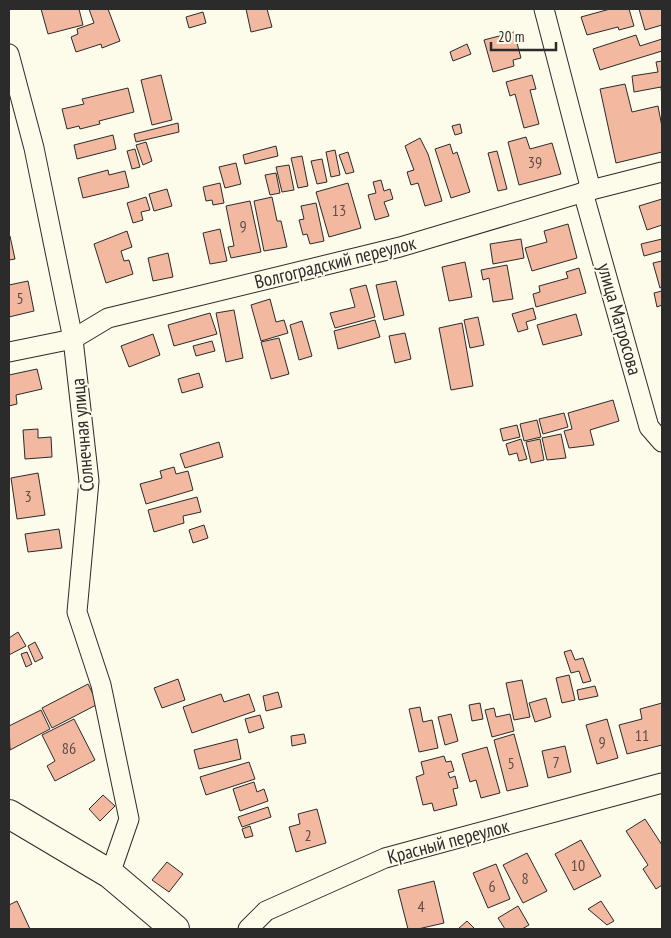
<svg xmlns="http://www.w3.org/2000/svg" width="671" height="938" viewBox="0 0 671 938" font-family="'PT Sans Narrow',sans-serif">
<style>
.building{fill:#f2b8a0;stroke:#2b2b2b}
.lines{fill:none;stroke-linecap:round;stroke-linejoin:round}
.street-casing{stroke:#2b2b2b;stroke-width:21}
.secondary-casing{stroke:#2b2b2b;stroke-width:30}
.street{stroke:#fdfbea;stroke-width:19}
.secondary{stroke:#fdfbea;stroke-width:28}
.labels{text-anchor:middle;stroke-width:4;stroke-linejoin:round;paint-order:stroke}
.number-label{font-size:16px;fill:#5d4e48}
.street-label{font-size:19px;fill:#2b2b2b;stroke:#fdfbea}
</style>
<rect width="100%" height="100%" fill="#fdfbea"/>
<g class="building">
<polygon points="41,9 79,9 83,25 48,34"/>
<polygon points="89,9 108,9 120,41 102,48 101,44 76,52 71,37 78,34 77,29 94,23"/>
<polygon points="246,9 267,9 272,27 251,32"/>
<polygon points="610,9 629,9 634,26 619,30 618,27 587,35 581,17"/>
<polygon points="639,9 662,9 662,25 645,30"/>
<polygon points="203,12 206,23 189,28 186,17"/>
<polygon points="514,32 521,58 513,60 514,66 493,72 484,40"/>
<polygon points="636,35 640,46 662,39 662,51 600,70 593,49"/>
<polygon points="467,44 471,54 453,61 450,52"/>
<polygon points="662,61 662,97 661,87 634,92 632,76 658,72 656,62"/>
<polygon points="161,75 172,120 152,125 141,80"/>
<polygon points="532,75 536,89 530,90 539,124 524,128 515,94 510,96 506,82"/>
<polygon points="625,84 632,112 658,106 662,127 662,152 616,163 600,89"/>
<polygon points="128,88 134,112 99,121 100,124 80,129 79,126 67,129 62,109 84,104 82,99"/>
<polygon points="178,123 179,132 136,142 134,134"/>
<polygon points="460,124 462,133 455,135 452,126"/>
<polygon points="113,135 116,149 77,159 74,145"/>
<polygon points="526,137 530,149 552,143 561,174 519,185 508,142"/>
<polygon points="420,138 428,154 442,201 425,206 418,183 411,185 407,172 414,170 405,146"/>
<polygon points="146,142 152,161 143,165 136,145"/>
<polygon points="450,144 453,154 457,152 470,192 451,198 435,149"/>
<polygon points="276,146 278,156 245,164 243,155"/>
<polygon points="135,149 140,167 132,169 127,151"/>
<polygon points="335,150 340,175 331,177 326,152"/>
<polygon points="497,151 507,189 498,191 488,153"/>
<polygon points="348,152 354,172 346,174 339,155"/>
<polygon points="302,156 308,186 298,188 291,158"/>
<polygon points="322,159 327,182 317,184 311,161"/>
<polygon points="236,163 241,184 225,188 219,167"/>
<polygon points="289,165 294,190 282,192 276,167"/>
<polygon points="108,170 109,175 125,171 129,187 83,198 78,178"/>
<polygon points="276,173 280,193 270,195 265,175"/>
<polygon points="381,180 384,191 390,189 393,199 384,202 389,216 375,220 368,195 376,193 373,182"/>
<polygon points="220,183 224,203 213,205 212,200 206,201 203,187"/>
<polygon points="348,183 361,228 329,237 316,192"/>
<polygon points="167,189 172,206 154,211 149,194"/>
<polygon points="146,197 150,210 141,212 143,220 133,223 127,203"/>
<polygon points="272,197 277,221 281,221 287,247 264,251 254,201"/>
<polygon points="662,199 662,225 647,230 639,206"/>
<polygon points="250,201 261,252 231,258 228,247 234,246 226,206"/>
<polygon points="316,203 324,241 310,244 307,234 303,235 299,220 304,219 301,206"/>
<polygon points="568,224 577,258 532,271 525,248 547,242 544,231"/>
<polygon points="220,229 227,261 210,264 203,233"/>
<polygon points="127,231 132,247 121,251 124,261 129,260 133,274 106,283 94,244"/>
<polygon points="10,236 15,259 9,260 9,237"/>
<polygon points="521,239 524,258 493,264 490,244"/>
<polygon points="662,239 662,251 644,256 641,244"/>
<polygon points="168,253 173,277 153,281 148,258"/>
<polygon points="662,261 662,287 660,288 653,263"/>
<polygon points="465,262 472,297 449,301 442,267"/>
<polygon points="507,265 513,299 493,302 489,278 483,280 481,270"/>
<polygon points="579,268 586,293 536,307 533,294 540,292 539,286 568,278 566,272"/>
<polygon points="28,281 34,311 9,317 9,285"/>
<polygon points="396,281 404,315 384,320 376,285"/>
<polygon points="366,285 375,317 335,328 330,313 355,307 350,289"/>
<polygon points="662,291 662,305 657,307 654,293"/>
<polygon points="270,299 276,322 284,320 288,333 261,341 251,305"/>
<polygon points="533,308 536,319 526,322 528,329 518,332 512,314"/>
<polygon points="234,310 243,358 226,362 216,313"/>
<polygon points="210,313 217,334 174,346 168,325"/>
<polygon points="576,314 582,335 543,345 537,325"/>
<polygon points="478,317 484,345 470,348 464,320"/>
<polygon points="375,320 380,337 338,349 334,331"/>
<polygon points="302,321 312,356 299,360 290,325"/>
<polygon points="462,323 473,386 451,390 439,328"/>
<polygon points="405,333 411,359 395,363 389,336"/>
<polygon points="153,334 160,355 129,367 121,346"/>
<polygon points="279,338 289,374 271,379 261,342"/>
<polygon points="212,341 215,351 196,356 193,346"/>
<polygon points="37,369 42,389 16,395 17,404 9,406 9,375"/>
<polygon points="199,373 203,387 182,393 178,379"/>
<polygon points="613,400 619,421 590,430 594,445 569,448 564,431 572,429 568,413"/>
<polygon points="564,413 568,427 543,434 539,419"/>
<polygon points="537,420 541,437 524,441 520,424"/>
<polygon points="517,425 520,437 503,441 500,429"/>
<polygon points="38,429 38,438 51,437 52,457 25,459 23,430"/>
<polygon points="561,434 566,458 547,460 542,438"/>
<polygon points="521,439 527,459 519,461 517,453 509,455 506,444"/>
<polygon points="540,439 544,460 531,463 526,442"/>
<polygon points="219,442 223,457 185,468 180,454"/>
<polygon points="174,467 176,474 188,471 193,490 146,504 140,484 162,478 160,471"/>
<polygon points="38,473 45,515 17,519 11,478"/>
<polygon points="197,497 201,512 183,516 184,523 154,532 148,510"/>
<polygon points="204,525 208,538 193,543 189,530"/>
<polygon points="59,529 62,548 28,552 25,534"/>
<polygon points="18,632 26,646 9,655 9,638"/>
<polygon points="35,642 43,658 35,662 28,646"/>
<polygon points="571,650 575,660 583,658 591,681 583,683 579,671 571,673 564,652"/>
<polygon points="27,652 32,664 26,667 21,654"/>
<polygon points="569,675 575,700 562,703 556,678"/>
<polygon points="178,679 185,700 162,708 154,688"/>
<polygon points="522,680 530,717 514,720 506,683"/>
<polygon points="88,684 98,704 52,728 42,708"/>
<polygon points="595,686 598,696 579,700 577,690"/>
<polygon points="278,692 282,707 266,711 263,696"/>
<polygon points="221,694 224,702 249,694 255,711 192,733 183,707"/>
<polygon points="546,698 551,717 535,722 529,703"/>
<polygon points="480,703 483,719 472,721 469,705"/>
<polygon points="662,703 662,745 627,754 619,725 642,719 640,709"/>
<polygon points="420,707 423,722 432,720 438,748 419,752 409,709"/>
<polygon points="494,708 496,717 510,714 514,731 492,737 485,710"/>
<polygon points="41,710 50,729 10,750 9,726"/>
<polygon points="451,714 458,741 445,745 438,717"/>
<polygon points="260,715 264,728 249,733 245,719"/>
<polygon points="74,719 95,760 55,781 47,766 55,761 42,735"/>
<polygon points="607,719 618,758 597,764 586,725"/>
<polygon points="304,734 306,743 292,746 291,736"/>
<polygon points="514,734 528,786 507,791 494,740"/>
<polygon points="237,739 241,759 199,769 194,750"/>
<polygon points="565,746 571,772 548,778 542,751"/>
<polygon points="487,747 500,793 481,798 476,780 470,782 462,754"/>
<polygon points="444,756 446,762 451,761 454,771 448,773 450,778 455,776 458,788 453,789 457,805 434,811 432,803 423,805 416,777 424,774 421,762"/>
<polygon points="249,762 255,779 206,795 200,777"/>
<polygon points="254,782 257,792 264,789 268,801 240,811 233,789"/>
<polygon points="103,795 115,806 100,821 89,809"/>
<polygon points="268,807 271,817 242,827 238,817"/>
<polygon points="317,809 326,843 296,852 289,827 300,824 298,814"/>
<polygon points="645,819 662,845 662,885 656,889 643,869 648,865 626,831"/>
<polygon points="250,826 253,836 245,838 242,829"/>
<polygon points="581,840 601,876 574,890 555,854"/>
<polygon points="527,853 547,891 523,903 503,865"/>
<polygon points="167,862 183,874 169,892 152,880"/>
<polygon points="496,864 510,899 488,908 473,873"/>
<polygon points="434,881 444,923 418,929 408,929 398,890"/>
<polygon points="17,901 30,929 9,929 9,905"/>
<polygon points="601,901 614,921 607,925 588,909"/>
<polygon points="518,906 529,925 522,929 505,929 498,918"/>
<polygon points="467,921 475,929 458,929"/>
</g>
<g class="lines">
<defs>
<g id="street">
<polyline points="544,9 591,190"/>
<polyline points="9,54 34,148 73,339 89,481 77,612 101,685 129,819 110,874"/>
<polyline points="583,192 649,427 662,442"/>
<polyline points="9,352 73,339 108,318 400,247 591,190 662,172"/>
<polyline points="248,929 266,911 385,858 662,783"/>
</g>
<polyline id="secondary" points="9,814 110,874 175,929"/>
</defs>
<use href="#street" class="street-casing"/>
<use href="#secondary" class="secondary-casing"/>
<use href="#street" class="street"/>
<use href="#secondary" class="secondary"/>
</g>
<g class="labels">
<g class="number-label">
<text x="535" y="168">39</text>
<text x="339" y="216">13</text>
<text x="243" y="232">9</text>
<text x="20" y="304">5</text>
<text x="28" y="502">3</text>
<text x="642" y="741">11</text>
<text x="602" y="748">9</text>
<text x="69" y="754">86</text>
<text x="556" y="768">7</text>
<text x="511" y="769">5</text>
<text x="308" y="841">2</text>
<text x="578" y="871">10</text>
<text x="525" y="884">8</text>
<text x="492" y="892">6</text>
<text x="421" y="912">4</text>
</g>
<g class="street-label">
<text transform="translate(335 262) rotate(-14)" y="7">Волгоградский переулок</text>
<text transform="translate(620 319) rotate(74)" y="7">улица Матросова</text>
<text transform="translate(82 435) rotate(-95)" y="7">Солнечная улица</text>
<text transform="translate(448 841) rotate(-15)" y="7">Красный переулок</text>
</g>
</g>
<rect width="671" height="938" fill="none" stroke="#2b2b2b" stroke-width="20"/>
<path d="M491 42v8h65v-8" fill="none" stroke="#2b2b2b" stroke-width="2.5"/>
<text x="498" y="42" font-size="15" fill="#2b2b2b" stroke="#fdfbea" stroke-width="4" paint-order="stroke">20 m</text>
</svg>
